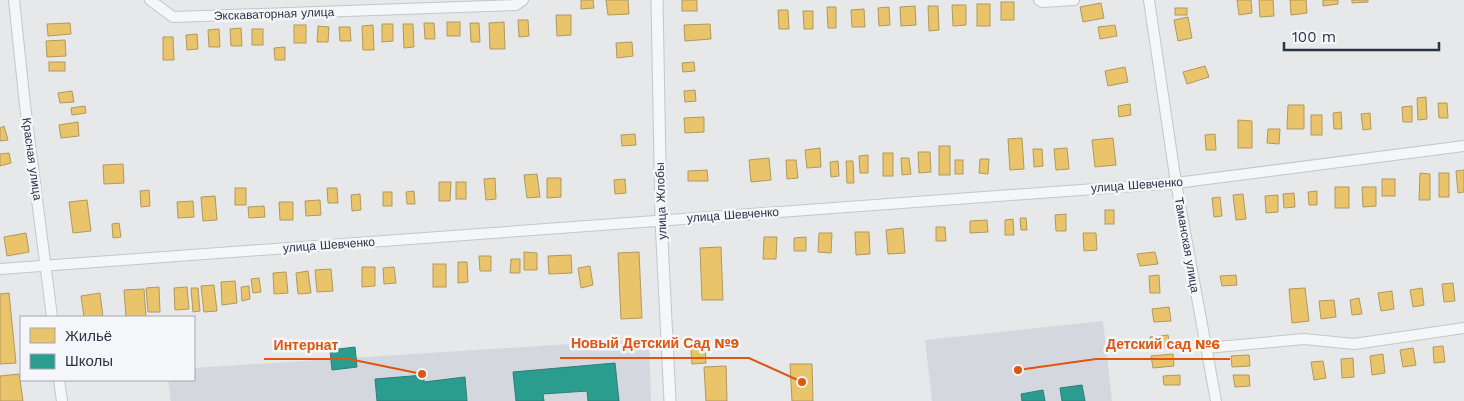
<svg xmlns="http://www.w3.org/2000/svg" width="1464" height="401" viewBox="0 0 1464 401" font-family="'Work Sans',sans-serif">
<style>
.built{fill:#d4d7dd}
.homes{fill:#e9c46a;stroke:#b0995f}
.schools{fill:#2a9d8f;stroke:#2a7e79}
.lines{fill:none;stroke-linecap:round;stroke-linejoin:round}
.minor-casing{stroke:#c4c6c8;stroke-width:12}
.tertiary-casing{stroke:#c4c6c8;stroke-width:13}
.minor{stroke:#f5f6f7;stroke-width:10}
.tertiary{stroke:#f5f6f7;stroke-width:11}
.labels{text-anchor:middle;stroke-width:5;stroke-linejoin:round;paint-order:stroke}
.street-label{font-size:12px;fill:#2b3445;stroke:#f4f6f9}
.leader{fill:none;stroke:#df570f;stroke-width:2}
.callout-dot{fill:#df570f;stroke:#f4f6f9;stroke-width:2}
.callout-label{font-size:14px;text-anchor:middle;font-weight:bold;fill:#df570f;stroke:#f4f6f9;stroke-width:5;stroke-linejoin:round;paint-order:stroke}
</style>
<rect width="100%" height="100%" fill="#e6e8ea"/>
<g class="built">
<polygon points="1103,321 1112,401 932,401 925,340"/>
<polygon points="649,339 651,401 171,401 168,380 194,380 194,368"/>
</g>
<g class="homes">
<polygon points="581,0 593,0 594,8 581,9"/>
<polygon points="606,0 628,0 629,14 608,15"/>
<rect x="682" y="0" width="15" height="11"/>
<polygon points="1237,0 1251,0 1252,13 1239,15"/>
<polygon points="1259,0 1273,0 1274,16 1260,17"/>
<polygon points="1290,0 1306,0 1307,13 1291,15"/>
<polygon points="1323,0 1338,0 1338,4 1323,6"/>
<polygon points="1352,0 1368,0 1368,2 1352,3"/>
<rect x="1001" y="2" width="13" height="18"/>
<polygon points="1101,3 1104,18 1083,22 1080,7"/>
<rect x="977" y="4" width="13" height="22"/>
<polygon points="952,5 966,5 966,25 953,26"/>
<polygon points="915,6 916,25 901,26 900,7"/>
<polygon points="928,6 938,6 939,30 929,31"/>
<polygon points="827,7 836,7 836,28 828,28"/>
<polygon points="889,7 890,25 879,26 878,8"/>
<rect x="1175" y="8" width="12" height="7"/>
<polygon points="864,9 865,27 852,27 851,10"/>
<polygon points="778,10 788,10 789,29 779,29"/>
<polygon points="803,11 813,11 813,29 804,29"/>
<polygon points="556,15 571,15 571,35 557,36"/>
<polygon points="1188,17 1192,38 1178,41 1174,20"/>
<polygon points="518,20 528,20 529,36 519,37"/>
<rect x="447" y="22" width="13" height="14"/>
<polygon points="504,22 505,49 490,49 489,23"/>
<polygon points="70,23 71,34 48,36 47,24"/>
<polygon points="424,23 434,23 435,39 425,39"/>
<polygon points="470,23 479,23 480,42 471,42"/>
<polygon points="382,24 393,24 393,41 382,42"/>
<polygon points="403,24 413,24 414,47 404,48"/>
<polygon points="710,24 711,39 685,41 684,25"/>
<rect x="294" y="25" width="12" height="18"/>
<polygon points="373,25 374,50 363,50 362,26"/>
<polygon points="1115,25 1117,36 1100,39 1098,27"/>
<polygon points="318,26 329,27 328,42 317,42"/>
<polygon points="339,27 350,27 351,41 340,41"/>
<polygon points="241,28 242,46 231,46 230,29"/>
<polygon points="219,29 220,47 209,47 208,30"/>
<rect x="252" y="29" width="11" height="16"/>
<polygon points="197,34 198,49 187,50 186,35"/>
<polygon points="163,37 173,37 174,60 163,60"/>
<polygon points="65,40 66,56 47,57 46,41"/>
<polygon points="632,42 633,56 617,58 616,43"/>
<polygon points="285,47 285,60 275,60 274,48"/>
<rect x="49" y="62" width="16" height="9"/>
<polygon points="694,62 695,71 683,72 682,63"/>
<polygon points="1205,66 1209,77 1187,84 1183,72"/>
<polygon points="1125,67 1128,82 1108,86 1105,71"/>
<polygon points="695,90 696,101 685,102 684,91"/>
<polygon points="72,91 74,102 60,103 58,93"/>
<polygon points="1426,97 1427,119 1418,120 1417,98"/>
<polygon points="1438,103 1447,103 1448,118 1439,118"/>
<polygon points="1130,104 1131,115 1119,117 1118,106"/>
<polygon points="1288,105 1304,105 1304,129 1287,129"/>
<polygon points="85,106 86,113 72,115 71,108"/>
<polygon points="1412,106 1412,122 1403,122 1402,107"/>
<polygon points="1341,112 1342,129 1334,129 1333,113"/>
<polygon points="1370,113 1371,129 1363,130 1361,114"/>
<rect x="1311" y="115" width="11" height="20"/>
<polygon points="704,117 704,132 685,133 684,118"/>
<polygon points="1238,120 1252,121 1252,148 1238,148"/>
<polygon points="78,122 79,136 61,138 59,125"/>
<polygon points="4,126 8,140 0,141 0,128"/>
<polygon points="1268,129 1280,129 1279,144 1267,143"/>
<polygon points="635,134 636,145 622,146 621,135"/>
<polygon points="1215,134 1216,150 1206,150 1205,135"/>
<polygon points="1022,138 1024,169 1010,170 1008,139"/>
<polygon points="1113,138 1116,165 1095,167 1092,140"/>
<rect x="939" y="146" width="11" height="29"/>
<polygon points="820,148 821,167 807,168 805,150"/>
<polygon points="1067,148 1069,169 1056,170 1054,149"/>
<polygon points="1033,149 1042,149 1043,166 1034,167"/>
<polygon points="918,152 930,152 931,172 919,173"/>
<polygon points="9,153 11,163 0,166 0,154"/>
<rect x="883" y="153" width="10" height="23"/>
<polygon points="868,155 868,173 860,173 859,156"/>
<polygon points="769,158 771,180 751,182 749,160"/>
<polygon points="901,158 909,158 911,174 902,175"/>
<polygon points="980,159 989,159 988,174 979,173"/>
<polygon points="786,160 796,160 798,178 787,179"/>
<rect x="955" y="160" width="8" height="14"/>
<polygon points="838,161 839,176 831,177 830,162"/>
<polygon points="846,161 853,161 854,183 847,183"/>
<polygon points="123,164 124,183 104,184 103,165"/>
<polygon points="707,170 708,181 688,181 688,171"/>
<polygon points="1464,170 1464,192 1458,193 1456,171"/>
<polygon points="1420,173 1430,174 1430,200 1419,200"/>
<rect x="1439" y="173" width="10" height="24"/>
<polygon points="537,174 540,197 527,198 524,175"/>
<polygon points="495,178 496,199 486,200 484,179"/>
<polygon points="547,178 561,178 561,197 547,198"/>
<polygon points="625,179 626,193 615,194 614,180"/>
<rect x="1382" y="179" width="13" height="17"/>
<polygon points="439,182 451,182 450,201 439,201"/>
<rect x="456" y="182" width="10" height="17"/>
<rect x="1335" y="187" width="14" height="21"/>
<polygon points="1362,187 1376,187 1376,206 1363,207"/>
<rect x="235" y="188" width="11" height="17"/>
<polygon points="327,188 337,188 338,203 328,203"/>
<polygon points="149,190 150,206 141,207 140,191"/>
<polygon points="414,191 415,204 407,204 406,192"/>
<polygon points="1317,191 1317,205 1309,205 1308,192"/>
<rect x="383" y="192" width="9" height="14"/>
<polygon points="1294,193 1295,207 1284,208 1283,194"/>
<polygon points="360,194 361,210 352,211 351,195"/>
<polygon points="1243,194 1246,219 1236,220 1233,195"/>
<polygon points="1278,195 1278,212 1266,213 1265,196"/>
<polygon points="215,196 217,220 203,221 201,197"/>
<polygon points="1220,197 1222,216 1214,217 1212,198"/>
<polygon points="87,200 91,231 73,233 69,202"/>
<polygon points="320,200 321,215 306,216 305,201"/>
<polygon points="193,201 194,217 178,218 177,202"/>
<polygon points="279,202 293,202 293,220 280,220"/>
<polygon points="264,206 265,217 249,218 248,207"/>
<rect x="1105" y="210" width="9" height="14"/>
<polygon points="1066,214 1066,231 1056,231 1055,215"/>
<polygon points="1020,218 1026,218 1027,230 1021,230"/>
<polygon points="1013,219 1014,235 1005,235 1005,220"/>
<polygon points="987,220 988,232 970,233 970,221"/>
<polygon points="119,223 121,237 113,238 112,224"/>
<polygon points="936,227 945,227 946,241 936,241"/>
<polygon points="903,228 905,253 888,254 886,230"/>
<polygon points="855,232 869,232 870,254 856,255"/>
<polygon points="26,233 29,252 7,256 4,237"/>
<polygon points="819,233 832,233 831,253 818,252"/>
<polygon points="1083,233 1096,233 1097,250 1084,251"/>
<polygon points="764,237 777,237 776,259 763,259"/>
<polygon points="806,237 806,251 794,251 794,238"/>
<polygon points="721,247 723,300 702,300 700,248"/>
<polygon points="524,252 537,253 537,270 524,270"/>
<polygon points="639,252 642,318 621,319 618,253"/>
<polygon points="1155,252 1158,264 1140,266 1137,254"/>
<polygon points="571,255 572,273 549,274 548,256"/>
<polygon points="479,256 491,256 491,271 480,271"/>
<polygon points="511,259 520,259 520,273 510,273"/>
<polygon points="458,262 467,262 468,282 458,283"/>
<rect x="433" y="264" width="13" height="23"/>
<polygon points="590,266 593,285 581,288 578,268"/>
<polygon points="362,267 375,267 375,286 362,287"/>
<polygon points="394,267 396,283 384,284 383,268"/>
<polygon points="331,269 333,291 317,292 315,270"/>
<polygon points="308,271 311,293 298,294 296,273"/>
<polygon points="286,272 288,293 274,294 273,273"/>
<polygon points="1159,275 1160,293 1150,293 1149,276"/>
<polygon points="1236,275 1237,285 1222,286 1220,276"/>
<polygon points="259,278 261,292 253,293 251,279"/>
<polygon points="235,281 237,303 222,305 221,282"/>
<polygon points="1453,283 1455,301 1444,302 1442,284"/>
<polygon points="214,285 217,311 204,312 201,286"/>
<polygon points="249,286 250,299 242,301 241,287"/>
<polygon points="159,287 160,312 148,312 146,288"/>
<polygon points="187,287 189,309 175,310 174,288"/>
<polygon points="191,288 198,288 200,311 193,312"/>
<polygon points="1305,288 1309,321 1292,323 1289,289"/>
<polygon points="1422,288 1424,305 1413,307 1410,290"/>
<polygon points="144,289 146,317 126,317 124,290"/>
<polygon points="1392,291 1394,309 1381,311 1378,293"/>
<polygon points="9,293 16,363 0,364 0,294"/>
<polygon points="100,293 103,317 84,317 81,296"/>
<polygon points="1359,298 1362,314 1352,315 1350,300"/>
<polygon points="1334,300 1336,317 1321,319 1319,301"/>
<polygon points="1169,307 1171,321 1154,322 1152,309"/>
<polygon points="1168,335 1170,347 1151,348 1150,337"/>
<polygon points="1443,346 1445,362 1434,363 1433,347"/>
<polygon points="1413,348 1416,365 1403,367 1400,350"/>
<polygon points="691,349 705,349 706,363 692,364"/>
<polygon points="1173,354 1174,366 1153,368 1151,356"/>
<polygon points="1383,354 1385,373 1372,375 1370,356"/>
<polygon points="1249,355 1250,366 1232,367 1231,356"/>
<polygon points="1353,358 1354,377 1342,378 1341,359"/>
<polygon points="1323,361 1326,378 1314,380 1311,362"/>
<polygon points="790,364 812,364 813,401 792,401"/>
<polygon points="726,366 727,401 706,401 704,367"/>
<polygon points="19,374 23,401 0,401 0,376"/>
<polygon points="1180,375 1180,385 1164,385 1163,376"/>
<polygon points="1233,375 1249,375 1250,386 1235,387"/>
</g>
<g class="schools">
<polygon points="355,347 357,367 332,370 330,350"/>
<polygon points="615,363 619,401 588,401 587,391 543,394 544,401 516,401 513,372"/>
<polygon points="424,375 424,382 465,377 467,401 377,401 375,379"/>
<polygon points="1082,385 1085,401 1062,401 1060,388"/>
<polygon points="1043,390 1045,401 1022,401 1021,394"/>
</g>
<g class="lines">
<defs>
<g id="minor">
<polyline points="14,0 25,105 52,317"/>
<polyline points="150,0 173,17 516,5 523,0"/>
<polyline points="1039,0 1042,2 1074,0"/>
<polyline points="1149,0 1176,183 1216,401"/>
<polyline points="0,269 1176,183 1464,146"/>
<polyline points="1206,348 1304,339 1354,344 1464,328"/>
<polyline points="59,380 62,401"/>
</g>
<polyline id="tertiary" points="657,0 661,220 670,401"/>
</defs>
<use href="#minor" class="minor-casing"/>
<use href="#tertiary" class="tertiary-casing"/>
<use href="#minor" class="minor"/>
<use href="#tertiary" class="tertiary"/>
</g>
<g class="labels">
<g class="street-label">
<text transform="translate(274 14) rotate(-2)" y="4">Экскаваторная улица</text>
<text transform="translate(32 159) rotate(82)" y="4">Красная улица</text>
<text transform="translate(1137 185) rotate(-4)" y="4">улица Шевченко</text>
<text transform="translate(661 201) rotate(-92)" y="4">улица Жлобы</text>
<text transform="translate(733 215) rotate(-4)" y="4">улица Шевченко</text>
<text transform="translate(329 245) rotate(-4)" y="4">улица Шевченко</text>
<text transform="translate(1187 245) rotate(80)" y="4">Таманская улица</text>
</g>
</g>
<path class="leader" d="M802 382L749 358H560M1018 370L1096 359H1230M422 374L349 359H264"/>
<g class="callout-dot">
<circle cx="802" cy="382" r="5"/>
<circle cx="1018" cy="370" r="5"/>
<circle cx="422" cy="374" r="5"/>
</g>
<g class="callout-label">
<text x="655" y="348">Новый Детский Сад №9</text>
<text x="1163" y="349">Детский сад №6</text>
<text x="306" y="350">Интернат</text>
</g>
<rect x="20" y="316" width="175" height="65" fill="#f4f6f9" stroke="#a4a8b1"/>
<rect x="30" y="328" width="25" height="15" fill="#e9c46a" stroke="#a4a8b1"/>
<text x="65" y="341" font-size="15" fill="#2b3445">Жильё</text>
<rect x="30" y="354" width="25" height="15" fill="#2a9d8f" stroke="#a4a8b1"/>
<text x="65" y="366" font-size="15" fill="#2b3445">Школы</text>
<path d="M1284 42v8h155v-8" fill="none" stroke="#2b3445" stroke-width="2.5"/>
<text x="1292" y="42" font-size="15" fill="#2b3445" stroke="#f4f6f9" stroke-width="4" paint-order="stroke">100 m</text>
</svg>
